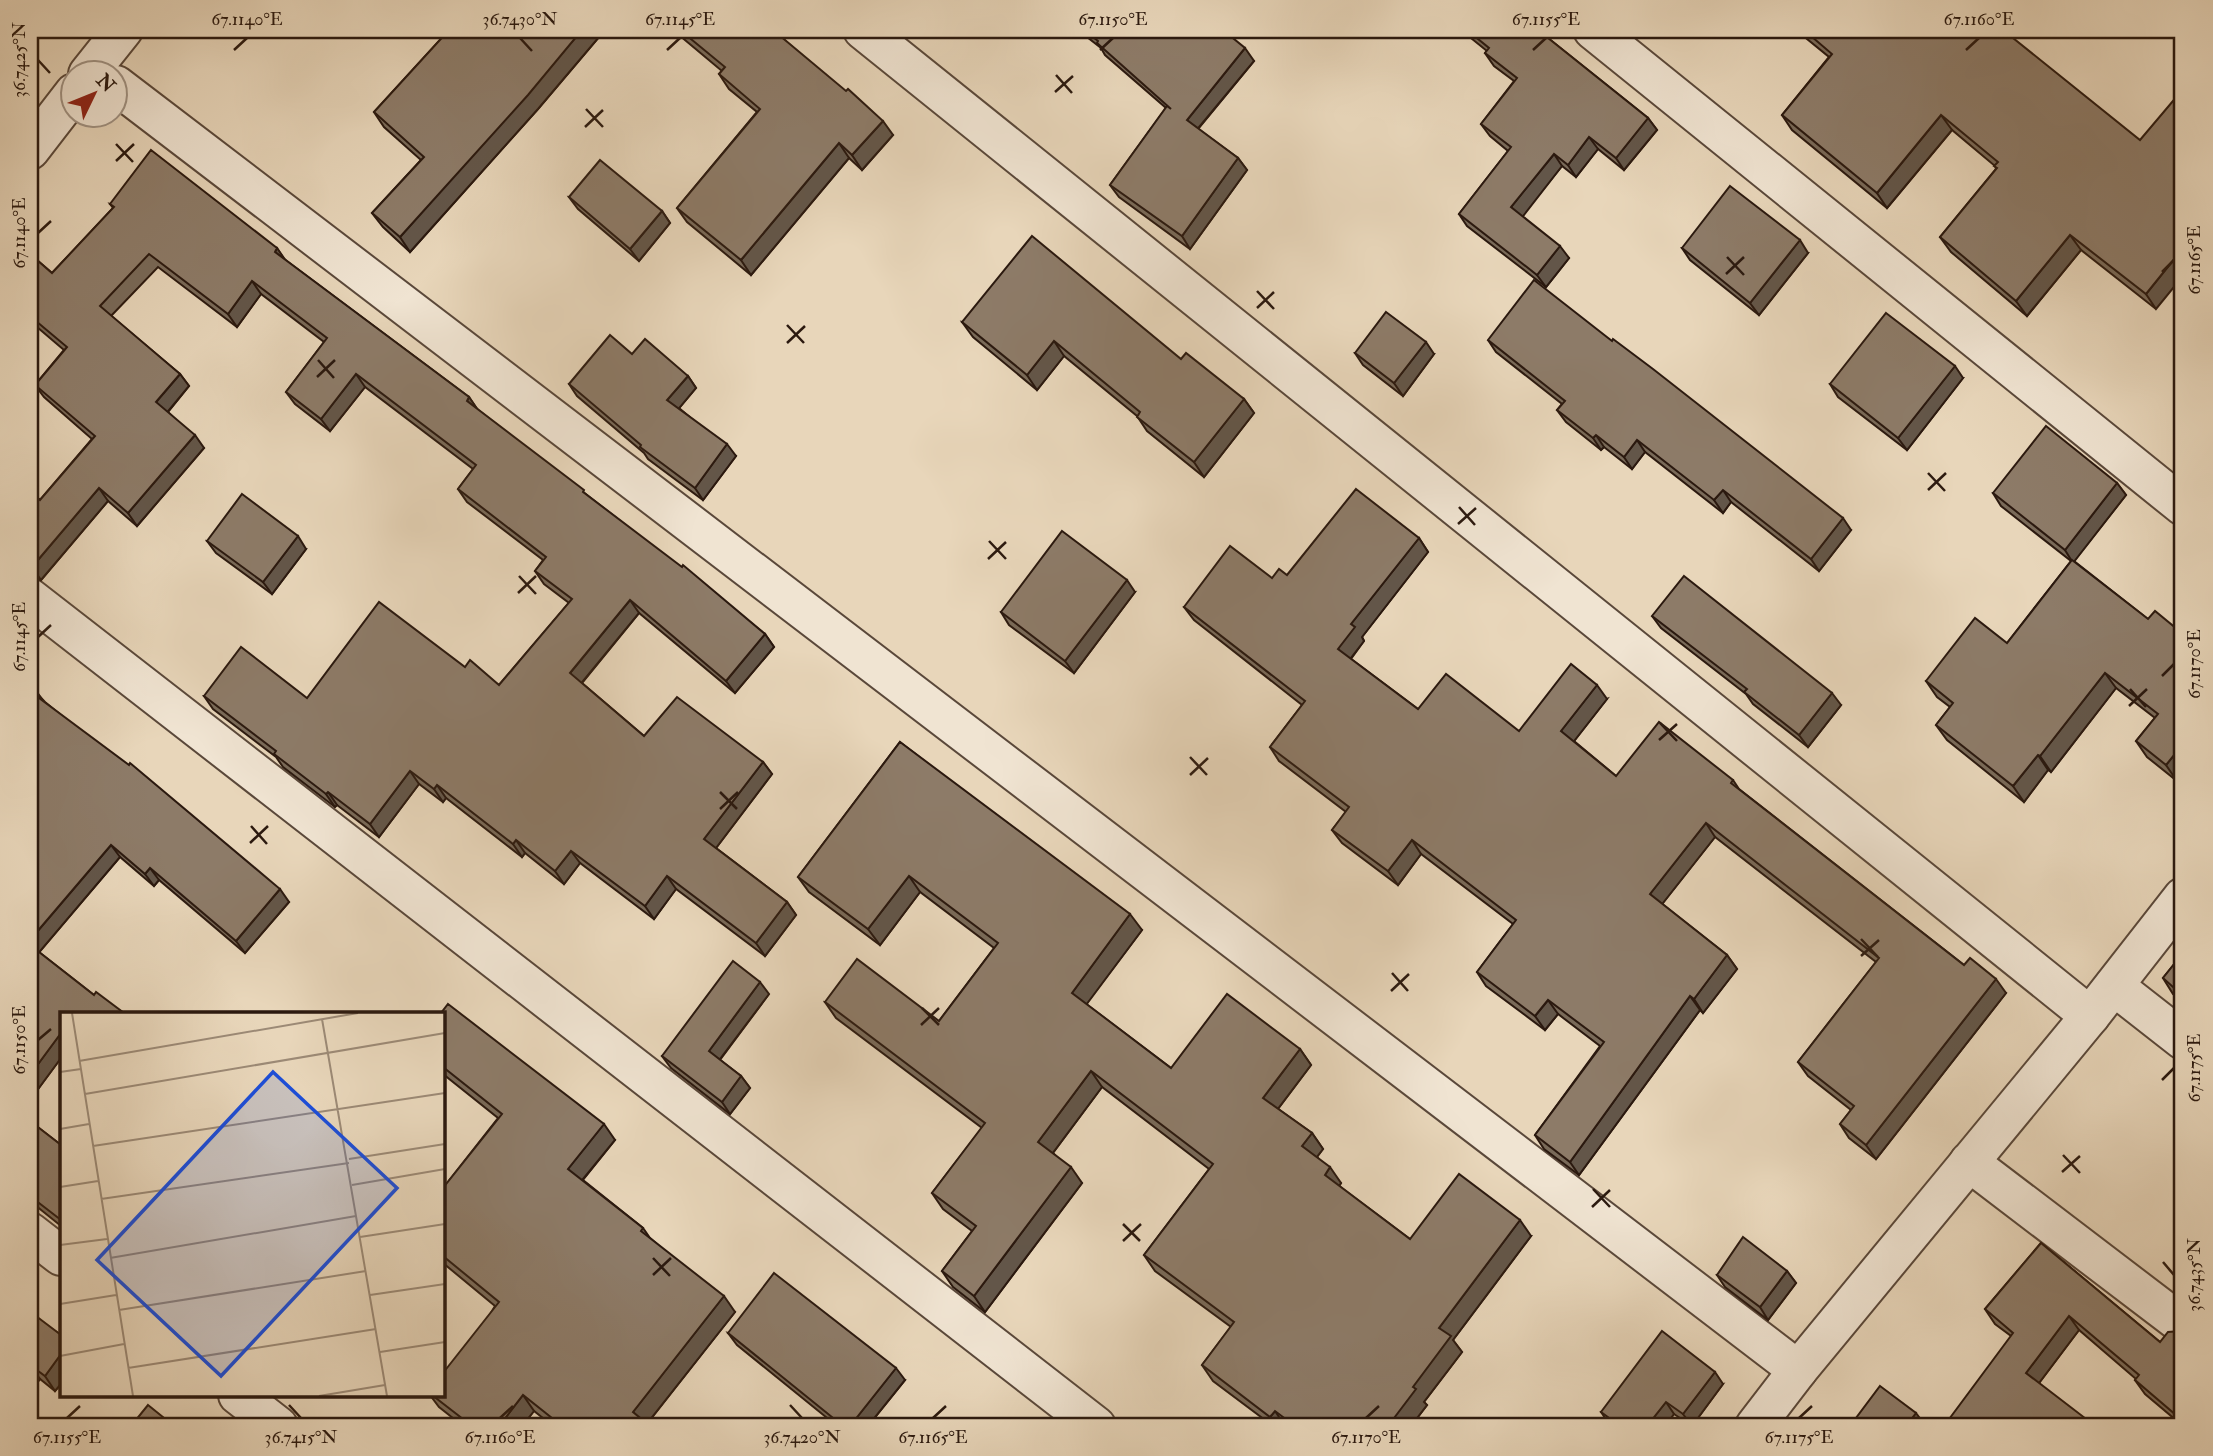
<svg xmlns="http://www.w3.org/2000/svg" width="2213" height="1456" viewBox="0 0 2213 1456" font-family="'IM FELL Double Pica',serif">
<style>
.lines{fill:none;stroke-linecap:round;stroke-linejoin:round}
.minor-casing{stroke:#5a483a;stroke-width:42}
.minor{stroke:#f0e4d2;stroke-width:38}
.wall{fill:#796a59;stroke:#2b190f;stroke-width:2}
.shaded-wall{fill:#635649;stroke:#2b190f;stroke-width:2}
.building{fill:#8d7b68;stroke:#2b190f;stroke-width:2}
.ticks{fill:none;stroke:#2b190f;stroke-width:2.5}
.inset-road{fill:none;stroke:#9c8a76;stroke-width:2}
.view{fill:#1d4ed8;fill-opacity:0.15;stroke:#1d4ed8;stroke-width:3.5}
.inset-edge{fill:none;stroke:#2b190f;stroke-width:3.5}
.neatline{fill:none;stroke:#2b190f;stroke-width:2.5}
.ticks-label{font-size:18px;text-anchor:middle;fill:#2b190f}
</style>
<rect width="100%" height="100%" fill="#e8d6ba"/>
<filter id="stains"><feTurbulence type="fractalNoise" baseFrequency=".00286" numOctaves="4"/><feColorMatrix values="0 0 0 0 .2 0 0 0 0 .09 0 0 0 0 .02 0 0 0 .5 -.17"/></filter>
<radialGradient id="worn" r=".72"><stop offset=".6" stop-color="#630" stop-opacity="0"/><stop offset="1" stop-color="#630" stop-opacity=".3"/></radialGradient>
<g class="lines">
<defs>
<g id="minor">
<polyline points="863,30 2090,1016"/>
<polyline points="1593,30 2183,506"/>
<polyline points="88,74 123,30"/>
<polyline points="116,85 1798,1370"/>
<polyline points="30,150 74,93"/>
<polyline points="30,598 1096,1426"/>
<polyline points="2114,986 2183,1040"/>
<polyline points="1969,1162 2183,1325"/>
<polyline points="30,1232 61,1256"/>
<polyline points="238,1395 278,1426"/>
<polyline points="1755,1426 1798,1370 2090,1016 2183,897"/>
</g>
</defs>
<use href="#minor" class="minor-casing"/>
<use href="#minor" class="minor"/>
</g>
<g class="wall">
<polygon points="449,30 605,30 538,109 410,252 383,227 372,213 421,160 384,127 374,112"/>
<polygon points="673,30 773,30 893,135 862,170 849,158 751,275 687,222 677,208 757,112 729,89 719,74 722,71"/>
<polygon points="1078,30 1223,30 1254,61 1198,129 1238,158 1247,170 1190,249 1119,197 1110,185 1166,108 1105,55 1101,48"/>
<polygon points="1461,30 1538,30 1648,118 1657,130 1624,170 1598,149 1576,177 1562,166 1522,216 1569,258 1546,287 1467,226 1459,214 1508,151 1490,136 1481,124 1514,81 1494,66 1485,53 1487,51"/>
<polygon points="1796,30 2003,30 2156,309 2081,250 2027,316 1951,252 1940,237 1996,169 1995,166 1952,130 1887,208 1792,130 1782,115 1829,57"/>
<polygon points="569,197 662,211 670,223 639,261 578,209"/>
<polygon points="110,204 277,248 284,259 469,397 477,409 765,634 774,647 735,693 639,613 582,683 644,736 763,762 772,774 716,848 787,902 796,915 765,956 676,889 654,919 580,863 564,884 525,853 522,857 446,798 443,802 419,784 379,837 337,805 335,807 283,767 276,757 213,709 204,696 307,698 465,667 499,685 569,603 544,584 535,571 543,560 467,502 458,489 473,469 365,387 330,431 295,404 286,392 324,342 261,294 237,327 158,267 111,316 180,374 189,386 168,412 204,448 137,526 108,501 41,580 30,577 30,491 40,500 92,439 44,397 35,385 64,350 30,321 30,254 52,273 113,208"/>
<polygon points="1682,248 1808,253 1759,315 1690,260"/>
<polygon points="962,322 1181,359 1244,399 1254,413 1204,477 1147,431 1137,416 1064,356 1037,390 973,337"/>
<polygon points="1488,340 1851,530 1819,571 1731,502 1723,513 1645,452 1632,469 1604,447 1601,450 1566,422 1557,410 1562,404 1496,352"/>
<polygon points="1355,353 1434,354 1403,396 1363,365"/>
<polygon points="632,354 688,376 696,388 679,408 736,456 703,500 648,459 644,453 577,396 569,384"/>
<polygon points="1963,378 1907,450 1838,397 1830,384"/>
<polygon points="2117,483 2126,495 2074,561 2148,619 2177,781 2147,757 2136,741 2155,718 2116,688 2051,772 2048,770 2024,802 1947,740 1936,725 1950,707 1937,697 1926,681 2007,643 2071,561 2001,506 1993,493"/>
<polygon points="1419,538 1428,552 1362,637 1364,641 1351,659 1418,709 1519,731 1607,699 1574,741 1616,776 1733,780 1739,789 1964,965 2006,993 1876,1159 1849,1138 1840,1124 1851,1110 1808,1076 1798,1062 1876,962 1715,837 1662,904 1727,955 1737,969 1703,1013 1700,1010 1579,1175 1544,1149 1535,1135 1600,1046 1558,1014 1545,1030 1486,986 1477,972 1513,924 1421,854 1398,885 1342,843 1332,830 1346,812 1279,761 1270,747 1302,705 1194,620 1184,607 1272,578 1287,575"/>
<polygon points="207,541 306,549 272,594 216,553"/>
<polygon points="1135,592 1074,673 1009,625 1001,612"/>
<polygon points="1652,616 1841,705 1808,747 1753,704 1746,694 1661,628"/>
<polygon points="30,686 45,702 289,902 245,953 159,880 154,886 120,857 39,952 94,995 124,1013 61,1013 61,1058 30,1100"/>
<polygon points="900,742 1142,930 1086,1004 1171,1068 1300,1049 1311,1065 1278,1109 1312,1133 1323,1149 1317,1157 1341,1183 1339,1186 1410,1239 1531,1236 1453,1340 1462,1352 1424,1402 1427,1405 1411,1426 1273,1426 1213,1381 1202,1365 1231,1327 1155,1271 1144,1255 1209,1169 1102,1087 1053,1153 1082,1183 985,1312 953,1287 942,1271 972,1231 943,1209 932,1193 982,1128 836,1018 825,1002 939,1021 994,948 920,892 880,945 809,892 798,877"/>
<polygon points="2183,953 2183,1002 2173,994 2163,978"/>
<polygon points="769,994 720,1060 741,1076 750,1088 730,1114 671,1068 662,1056"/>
<polygon points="443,1013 615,1140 583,1180 643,1228 650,1238 735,1312 647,1424 650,1426 553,1426 534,1411 522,1426 463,1426 439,1407 430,1395 443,1395 495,1306 443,1263 443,1188 498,1118 443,1074"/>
<polygon points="30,1121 61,1145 61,1226 30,1201"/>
<polygon points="2041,1243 2160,1342 2183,1330 2183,1426 2145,1394 2135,1380 2136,1379 2079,1330 2039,1383 2011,1336 1995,1324 1985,1309"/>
<polygon points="1787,1271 1796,1283 1768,1320 1725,1287 1717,1275"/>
<polygon points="30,1314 61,1335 61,1384 55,1391 40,1379 30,1392"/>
<polygon points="728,1333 905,1380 868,1426 837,1426 737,1345"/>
<polygon points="1723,1384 1692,1426 1674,1414 1665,1426 1612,1426 1609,1424 1601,1412"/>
</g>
<g class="shaded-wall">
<polygon points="339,30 350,30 344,37"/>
<polygon points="582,30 605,30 538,109 410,252 400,237"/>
<polygon points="1245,48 1254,61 1195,132 1187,120"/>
<polygon points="1941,115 1952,130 1887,208 1877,193"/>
<polygon points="1648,118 1657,130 1624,170 1616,158"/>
<polygon points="883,121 893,135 862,170 852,155"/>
<polygon points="1589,137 1598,149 1576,177 1568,165"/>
<polygon points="839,143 849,158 751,275 741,260"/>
<polygon points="1554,154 1562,166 1520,220 1511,207"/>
<polygon points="1238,158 1247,170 1190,249 1182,236"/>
<polygon points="662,211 670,223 639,261 630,249"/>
<polygon points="2070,235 2081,250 2027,316 2016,301"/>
<polygon points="1800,240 1808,253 1759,315 1750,303"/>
<polygon points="1560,246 1569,258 1546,287 1537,275"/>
<polygon points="277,248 286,261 275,252"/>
<polygon points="2183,248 2183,276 2156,309 2146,294"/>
<polygon points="252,281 261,294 237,327 228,314"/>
<polygon points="1054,341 1064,356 1037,390 1027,375"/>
<polygon points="1426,342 1434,354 1403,396 1394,383"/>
<polygon points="1955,366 1963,378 1907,450 1898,438"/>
<polygon points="180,374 189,386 165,415 156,402"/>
<polygon points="356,374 365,387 330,431 321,419"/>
<polygon points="688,376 696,388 676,412 667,400"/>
<polygon points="469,397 478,410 467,401"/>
<polygon points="1244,399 1254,413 1204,477 1194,462"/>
<polygon points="195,435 204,448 137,526 128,513"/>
<polygon points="1596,435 1604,447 1601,450 1593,438"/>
<polygon points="1637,440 1645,452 1632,469 1624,457"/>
<polygon points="727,444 736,456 703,500 695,488"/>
<polygon points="2117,483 2126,495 2073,563 2065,550"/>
<polygon points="99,488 108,501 41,580 32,567"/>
<polygon points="1723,490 1731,502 1723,513 1714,500"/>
<polygon points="1843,518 1851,530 1819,571 1811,559"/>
<polygon points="298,536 306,549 272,594 263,582"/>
<polygon points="1419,538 1428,552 1362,637 1364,641 1347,663 1338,649 1351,624"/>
<polygon points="1127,580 1135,592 1074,673 1065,661"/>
<polygon points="630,600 639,613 579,686 570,673"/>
<polygon points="765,634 774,647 735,693 726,681"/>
<polygon points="2105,673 2116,688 2051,772 2040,756"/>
<polygon points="1597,685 1607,699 1571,745 1561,731"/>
<polygon points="37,692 46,705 35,695"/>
<polygon points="1832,693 1841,705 1808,747 1799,735"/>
<polygon points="2183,744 2183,773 2177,781 2166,765"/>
<polygon points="2038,755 2048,770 2024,802 2013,786"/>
<polygon points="763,762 772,774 713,852 704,839"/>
<polygon points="410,771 419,784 379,837 370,824"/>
<polygon points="437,785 446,798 443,802 434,789"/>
<polygon points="328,792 337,805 335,807 326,794"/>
<polygon points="1706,823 1715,837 1659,908 1650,894"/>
<polygon points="516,840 525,853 522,857 513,844"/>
<polygon points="1412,840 1421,854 1398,885 1388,871"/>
<polygon points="111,845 120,857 36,956 30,947 30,940"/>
<polygon points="571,851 580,863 564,884 555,871"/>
<polygon points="150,868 159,880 154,886 145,874"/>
<polygon points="667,876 676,889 654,919 645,906"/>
<polygon points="909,876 920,892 880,945 868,929"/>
<polygon points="280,889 289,902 245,953 236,941"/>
<polygon points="787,902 796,915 765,956 756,943"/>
<polygon points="1130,914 1142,930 1083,1009 1072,993"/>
<polygon points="1727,955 1737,969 1703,1013 1694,999"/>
<polygon points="1996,979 2006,993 1876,1159 1866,1145"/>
<polygon points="760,982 769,994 717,1063 709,1051"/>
<polygon points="1690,996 1700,1010 1579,1175 1570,1162"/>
<polygon points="1548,1000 1558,1014 1545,1030 1535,1016"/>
<polygon points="61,1033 61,1058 30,1100 30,1075"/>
<polygon points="1300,1049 1311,1065 1274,1114 1263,1098"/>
<polygon points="1091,1071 1102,1087 1049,1158 1038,1142"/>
<polygon points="741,1076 750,1088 730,1114 722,1102"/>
<polygon points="604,1124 615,1140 579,1184 568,1169"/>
<polygon points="1312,1133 1323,1149 1313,1162 1302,1146"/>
<polygon points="1071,1167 1082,1183 985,1312 974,1296"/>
<polygon points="1330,1167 1341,1183 1336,1191 1325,1175"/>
<polygon points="1520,1220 1531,1236 1453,1340 1462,1352 1424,1402 1427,1405 1411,1426 1388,1426 1413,1387 1439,1328"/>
<polygon points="1787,1271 1796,1283 1768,1320 1760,1307"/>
<polygon points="724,1296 735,1312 645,1426 633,1412"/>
<polygon points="2069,1316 2079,1330 2036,1387 2026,1373"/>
<polygon points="61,1354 61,1384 55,1391 45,1376"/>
<polygon points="30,1365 40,1379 30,1392"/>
<polygon points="896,1368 905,1380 868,1426 850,1426"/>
<polygon points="1715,1372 1723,1384 1692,1426 1683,1414"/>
<polygon points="523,1395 534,1411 522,1426 499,1426"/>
<polygon points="1666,1402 1674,1414 1665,1426 1647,1426"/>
<polygon points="1275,1411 1285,1426 1277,1426 1270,1417"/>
<polygon points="1916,1413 1925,1425 1924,1426 1906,1426"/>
</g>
<g class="building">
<polygon points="449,30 582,30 528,95 400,237 372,213 424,157 374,112"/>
<polygon points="680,30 773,30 846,91 848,89 883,121 852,155 839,143 741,260 677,208 760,109 719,74 725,67"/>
<polygon points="1084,30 1223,30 1245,48 1187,120 1238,158 1182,236 1110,185 1167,106 1171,109 1097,43 1098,41"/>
<polygon points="1467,30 1538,30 1648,118 1616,158 1589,137 1568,165 1554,154 1511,207 1560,246 1537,275 1459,214 1511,147 1481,124 1517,78 1485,53 1489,48"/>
<polygon points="1804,30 2003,30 2140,140 2178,95 2183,100 2183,248 2146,294 2070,235 2016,301 1940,237 1997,168 1994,166 1998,162 1941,115 1877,193 1782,115 1832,54"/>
<polygon points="151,150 277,248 275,252 469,397 467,401 584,490 583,492 682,567 683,565 765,634 726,681 630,600 570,673 644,736 677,697 763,762 704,839 787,902 756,943 667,876 645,906 571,851 555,871 516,840 513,844 437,785 434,789 410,771 370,824 328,792 326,794 274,754 276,751 204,696 241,647 307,698 379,602 465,667 470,660 499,685 572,599 535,571 546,557 458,489 476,465 356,374 321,419 286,392 327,338 252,281 228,314 149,254 100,306 180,374 156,402 195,435 128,513 99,488 32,567 30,566 30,491 40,500 95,436 35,385 67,347 30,316 30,254 52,273 114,207 110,204"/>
<polygon points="600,160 662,211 630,249 569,197"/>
<polygon points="1730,186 1800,240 1750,303 1682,248"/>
<polygon points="1032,236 1181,359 1186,353 1244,399 1194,462 1137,417 1140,412 1054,341 1027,375 962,322"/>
<polygon points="1534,280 1612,341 1613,339 1653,369 1843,518 1811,559 1723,490 1714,500 1637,440 1624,457 1596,435 1593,438 1557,410 1565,401 1488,340"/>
<polygon points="1386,312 1426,342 1394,383 1355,353"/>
<polygon points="1886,313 1955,366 1898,438 1830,384"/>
<polygon points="610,335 632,354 645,339 688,376 667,400 727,444 695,488 640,447 641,445 569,384"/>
<polygon points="2046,426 2117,483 2065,550 1993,493"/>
<polygon points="1356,489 1419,538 1351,624 1355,627 1338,649 1418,709 1446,674 1519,731 1571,664 1597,685 1561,731 1616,776 1659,722 1733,780 1731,783 1964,965 1970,958 1996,979 1866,1145 1840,1124 1854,1106 1798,1062 1879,958 1706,823 1650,894 1727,955 1694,999 1690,996 1570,1162 1535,1135 1604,1042 1548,1000 1535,1016 1477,972 1516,920 1412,840 1388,871 1332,830 1349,807 1270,747 1305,701 1184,607 1230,546 1272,578 1279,569 1287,575"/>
<polygon points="242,494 298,536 263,582 207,541"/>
<polygon points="1062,531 1127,580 1065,661 1001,612"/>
<polygon points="2072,560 2148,619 2155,611 2183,634 2183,744 2166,765 2136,741 2158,714 2105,673 2040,756 2038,755 2013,786 1936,725 1953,703 1926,681 1975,618 2007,643"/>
<polygon points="1684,576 1832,693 1799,735 1744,692 1747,689 1652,616"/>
<polygon points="30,686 37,692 35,695 129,765 130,763 280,889 236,941 150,868 145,874 111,845 30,940"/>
<polygon points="900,742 1130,914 1072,993 1171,1068 1227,994 1300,1049 1263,1098 1312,1133 1302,1146 1330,1167 1325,1175 1410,1239 1459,1174 1520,1220 1439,1328 1451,1336 1413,1387 1416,1389 1388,1426 1295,1426 1275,1411 1270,1417 1202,1365 1234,1322 1144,1255 1213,1164 1091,1071 1038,1142 1071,1167 974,1296 942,1271 976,1226 932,1193 985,1123 825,1002 857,959 939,1021 998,943 909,876 868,929 798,877"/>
<polygon points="30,945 94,995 96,992 124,1013 61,1013 61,1033 30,1075"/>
<polygon points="2183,953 2183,996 2163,978"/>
<polygon points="733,961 760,982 709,1051 741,1076 722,1102 662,1056"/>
<polygon points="448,1004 604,1124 568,1169 643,1228 641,1231 724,1296 633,1412 650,1426 562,1426 523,1395 499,1426 472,1426 432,1395 443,1395 443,1373 499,1302 443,1256 443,1188 502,1114 443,1067 443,1013 441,1013"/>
<polygon points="30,1121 61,1145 61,1220 30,1196"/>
<polygon points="1743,1237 1787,1271 1760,1307 1717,1275"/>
<polygon points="2041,1243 2160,1342 2168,1332 2181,1331 2183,1330 2183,1421 2135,1380 2139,1375 2069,1316 2026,1373 2094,1425 2093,1426 1944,1426 2013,1333 1985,1309"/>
<polygon points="774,1273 896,1368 850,1426 843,1426 728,1333"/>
<polygon points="32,1313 61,1335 61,1354 45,1376 30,1365 30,1314 31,1315"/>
<polygon points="1662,1331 1715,1372 1683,1414 1666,1402 1647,1426 1620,1426 1601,1412"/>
<polygon points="1880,1386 1916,1413 1906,1426 1850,1426"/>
<polygon points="148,1405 174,1426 131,1426"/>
</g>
<path class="ticks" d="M 520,38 L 532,51M 234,50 L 247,38M 667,50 L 680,38M 1100,50 L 1113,38M 1533,50 L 1546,38M 1966,50 L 1979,38M 38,60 L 50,73M 1056,75 L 1072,93M 1055,92 L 1073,76M 586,109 L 603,127M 585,127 L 603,110M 116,144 L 133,162M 116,161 L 134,144M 38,233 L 51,221M 1727,257 L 1744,275M 2162,272 L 2174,260M 1726,274 L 1744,257M 1257,291 L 1274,309M 1257,308 L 1274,292M 787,325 L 804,343M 787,343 L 805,326M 318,360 L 334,378M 317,377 L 335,360M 1928,473 L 1945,491M 1928,490 L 1946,473M 1459,507 L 1475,525M 1458,524 L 1476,508M 989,541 L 1006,559M 988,559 L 1006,542M 519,576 L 536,594M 518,593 L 536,576M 38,637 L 51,625M 2162,676 L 2174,664M 2130,689 L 2146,707M 2129,706 L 2147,689M 1660,723 L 1677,741M 1659,740 L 1677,724M 1190,757 L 1207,775M 1190,775 L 1208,758M 720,792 L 737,809M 720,809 L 738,792M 251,826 L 267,844M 250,843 L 268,826M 1861,939 L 1878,957M 1861,956 L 1879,940M 1392,973 L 1408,991M 1391,991 L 1409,974M 922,1008 L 939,1025M 921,1025 L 939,1008M 38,1040 L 51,1029M 2162,1080 L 2174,1068M 2063,1155 L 2080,1173M 2062,1172 L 2080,1156M 1593,1189 L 1610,1207M 1592,1207 L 1610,1190M 1123,1224 L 1140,1241M 1123,1241 L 1141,1224M 653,1258 L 670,1276M 2163,1262 L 2174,1275M 653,1275 L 671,1258M 289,1405 L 301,1418M 790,1405 L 802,1418M 67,1418 L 80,1406M 500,1418 L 513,1406M 933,1418 L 946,1406M 1366,1418 L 1379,1406M 1799,1418 L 1812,1406"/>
<g transform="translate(60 1012)">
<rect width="385" height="385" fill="#e8d6ba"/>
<path class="inset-road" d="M 12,1 L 73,384M 262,7 L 327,384M 19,49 L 298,1M 0,60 L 21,57M 25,82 L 385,21M 0,117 L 29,112M 33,134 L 385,81M 289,147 L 385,132M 292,173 L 385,157M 0,175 L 38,169M 41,187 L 289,151M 300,225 L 385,212M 0,233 L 47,227M 50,246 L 296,204M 310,283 L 385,272M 0,292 L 56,283M 59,298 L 306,259M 320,340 L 385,330M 0,344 L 64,332M 68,356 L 316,317M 259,384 L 325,373"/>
<path class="view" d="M 213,60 L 337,176 L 161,364 L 37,248 Z"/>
<rect width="385" height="385" class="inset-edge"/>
</g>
<rect width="2213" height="1456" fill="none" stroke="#e8d6ba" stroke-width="77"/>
<g transform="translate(94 94) rotate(47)"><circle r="33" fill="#f0e4d2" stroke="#a19384" stroke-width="2"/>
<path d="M0-5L12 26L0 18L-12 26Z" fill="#8f2418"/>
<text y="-10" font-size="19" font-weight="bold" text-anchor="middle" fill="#2b190f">N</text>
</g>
<rect x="38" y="38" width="2136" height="1380" class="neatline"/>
<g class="ticks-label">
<text x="247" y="25">67.1140°E</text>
<text x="520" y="25">36.7430°N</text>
<text x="680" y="25">67.1145°E</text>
<text x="1113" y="25">67.1150°E</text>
<text x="1546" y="25">67.1155°E</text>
<text x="1979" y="25">67.1160°E</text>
<text transform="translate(19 60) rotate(-90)" y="6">36.7425°N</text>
<text transform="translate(19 233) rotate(-90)" y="6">67.1140°E</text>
<text transform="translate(2194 260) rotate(-90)" y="6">67.1165°E</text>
<text transform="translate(19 637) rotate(-90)" y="6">67.1145°E</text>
<text transform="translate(2194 664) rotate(-90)" y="6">67.1170°E</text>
<text transform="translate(19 1040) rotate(-90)" y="6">67.1150°E</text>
<text transform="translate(2194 1068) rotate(-90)" y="6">67.1175°E</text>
<text transform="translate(2194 1275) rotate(-90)" y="6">36.7435°N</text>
<text x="67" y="1443">67.1155°E</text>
<text x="301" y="1443">36.7415°N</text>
<text x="500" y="1443">67.1160°E</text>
<text x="802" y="1443">36.7420°N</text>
<text x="933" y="1443">67.1165°E</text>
<text x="1366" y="1443">67.1170°E</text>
<text x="1799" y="1443">67.1175°E</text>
</g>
<rect width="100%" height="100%" filter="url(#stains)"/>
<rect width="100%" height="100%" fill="url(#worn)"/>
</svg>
